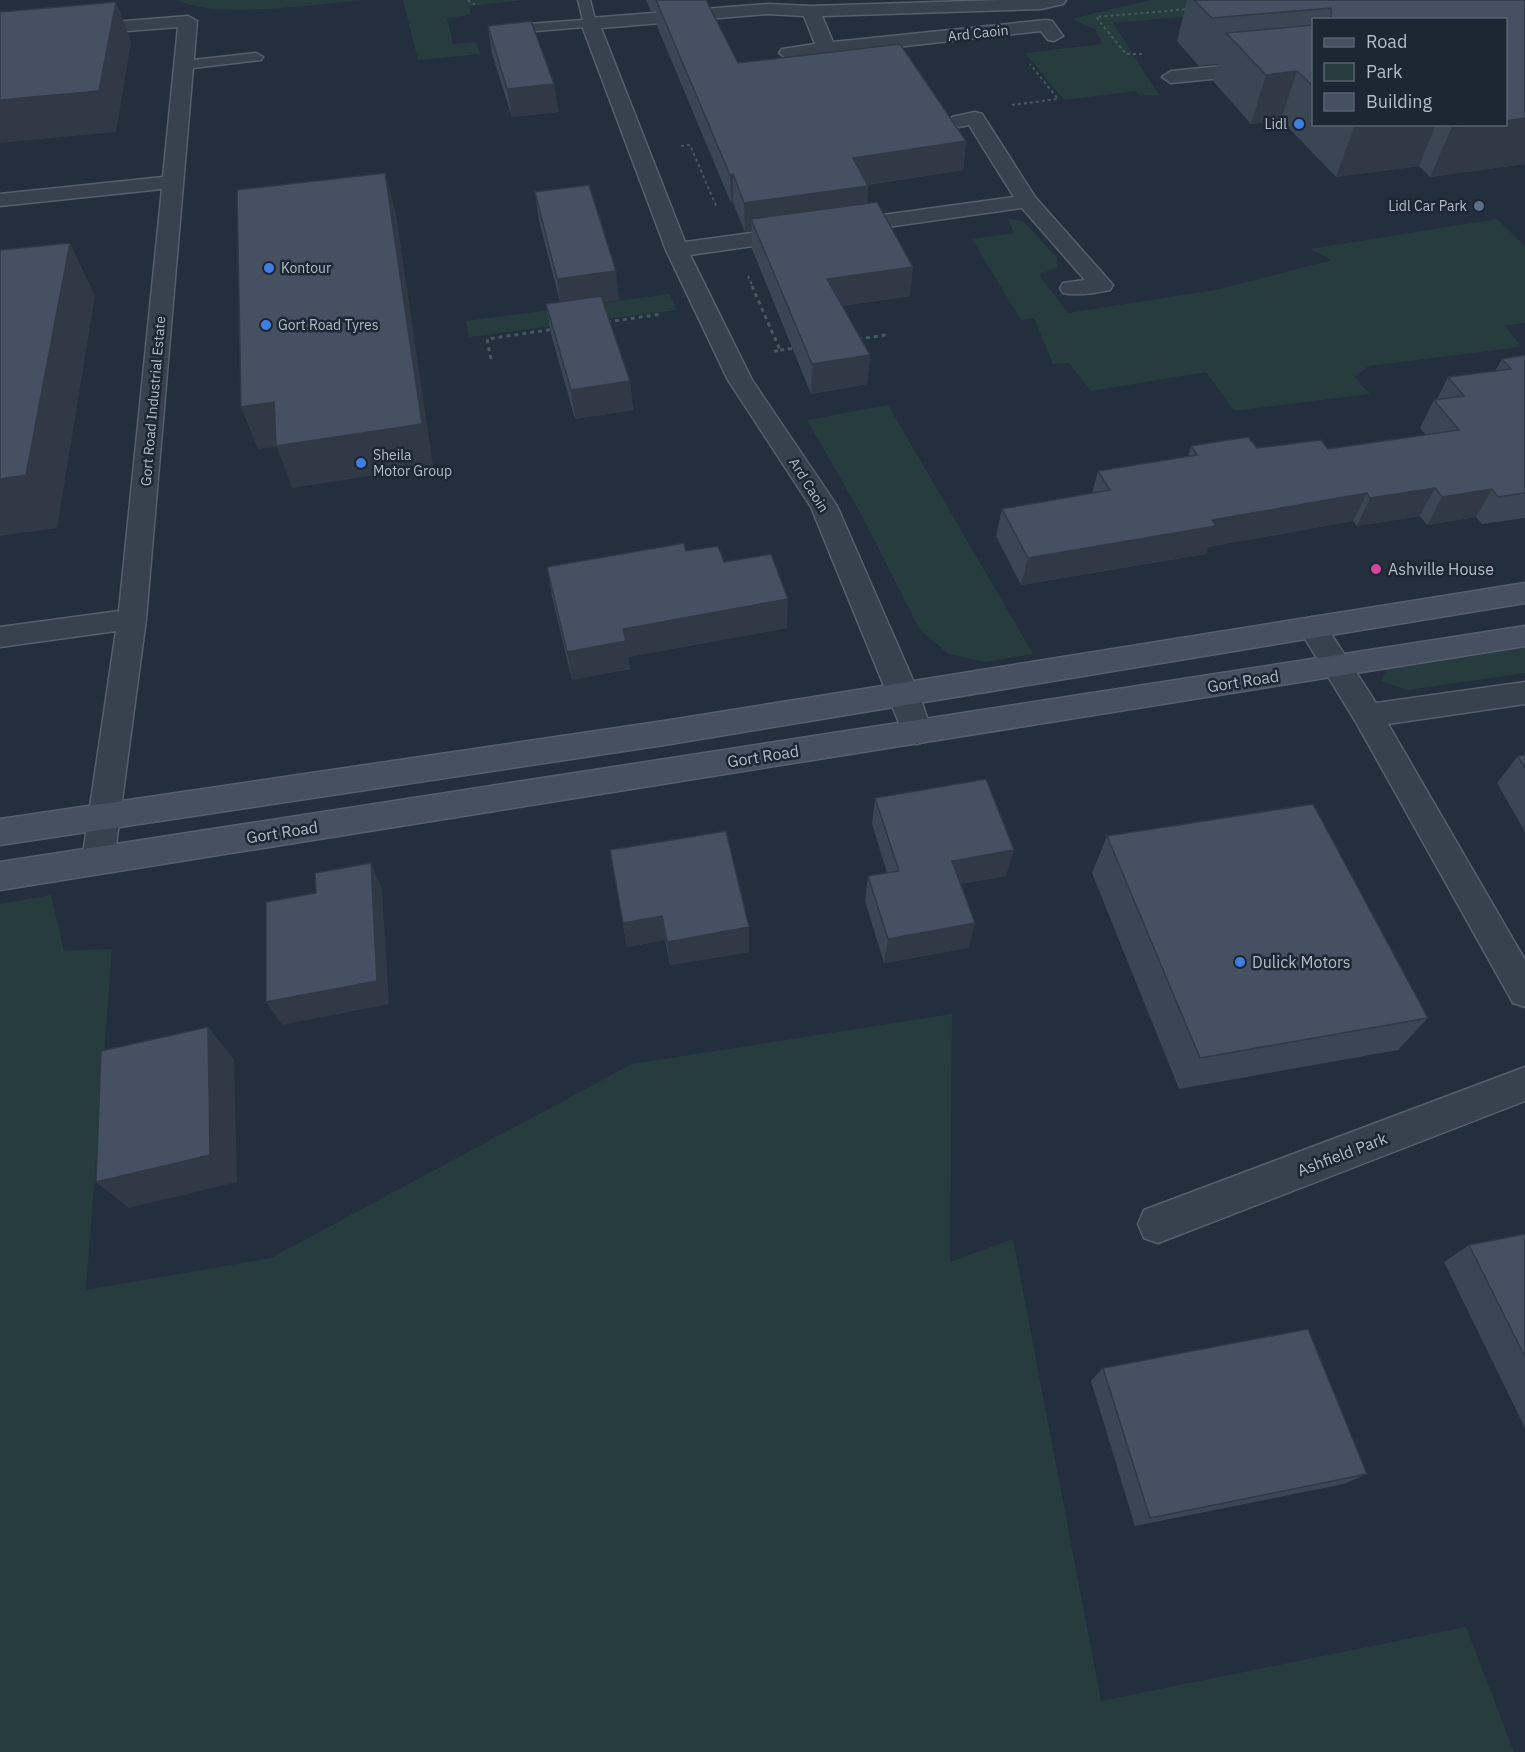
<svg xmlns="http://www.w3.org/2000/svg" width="1525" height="1752" viewBox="0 0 1525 1752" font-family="'IBM Plex Sans',sans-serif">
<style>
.green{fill:#263c3f}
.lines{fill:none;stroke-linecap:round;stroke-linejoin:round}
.service-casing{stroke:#565f6c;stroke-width:3}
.minor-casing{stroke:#565f6c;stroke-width:3}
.secondary-casing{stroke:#565f6c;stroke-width:3}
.path-far1{stroke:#44595c;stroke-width:2;stroke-dasharray:3 3;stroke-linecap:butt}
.path{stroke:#44595c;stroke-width:3;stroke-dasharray:4 4;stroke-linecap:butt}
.service{fill:#38414e;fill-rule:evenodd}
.minor{fill:#38414e;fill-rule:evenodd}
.secondary{fill:#465061;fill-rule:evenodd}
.wall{fill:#3b4654;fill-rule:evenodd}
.shaded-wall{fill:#303945}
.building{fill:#455162;stroke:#303945;stroke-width:1.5}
.shop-dot{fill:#3f7fe0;stroke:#1d2633;stroke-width:2}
.service-dot{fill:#5c6f8a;stroke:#1d2633;stroke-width:2}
.hotel-dot{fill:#d1479c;stroke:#1d2633;stroke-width:2}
.labels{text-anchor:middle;stroke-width:5;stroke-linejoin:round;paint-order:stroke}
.far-street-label{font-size:14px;fill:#b4bcc9;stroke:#1d2633}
.far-poi-label{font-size:14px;fill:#b4bcc9;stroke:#1d2633;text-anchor:start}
.poi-label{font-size:16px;fill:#b4bcc9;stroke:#1d2633;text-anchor:start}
.street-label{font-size:16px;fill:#b4bcc9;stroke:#1d2633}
</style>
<rect width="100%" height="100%" fill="#242f3e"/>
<g class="green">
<path d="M 178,0 L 362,0 C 316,4 217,20 178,0 Z"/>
<polygon points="403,0 525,0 469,6 471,15 447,18 453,44 476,42 480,54 418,60"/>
<polygon points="1150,0 1387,0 1113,23 1159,95 1140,96 1136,91 1064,100 1025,53 1102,44 1096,30 1072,19"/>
<polygon points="1007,218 1023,221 1057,258 1057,267 1039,275 1068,313 1215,290 1332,260 1310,249 1497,219 1525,246 1525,323 1505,325 1521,347 1369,366 1354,377 1370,394 1234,411 1206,372 1091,391 1069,363 1053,364 1034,318 1021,320 972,239 1014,233"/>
<polygon points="670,294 676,310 469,337 466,321"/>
<polygon points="888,405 1033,654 985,662 949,654 920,630 862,516 807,420"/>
<polygon points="1525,646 1525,673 1407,690 1381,681 1388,667"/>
<polygon points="51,895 64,951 112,949 86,1290 271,1258 632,1064 952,1014 950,1262 1013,1239 1101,1701 1466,1627 1514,1752 0,1752 0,904"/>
</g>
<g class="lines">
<defs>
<g id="service">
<polygon points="578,0 590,0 596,23 595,26 501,34 494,30 501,26 583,20"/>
<polygon points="256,53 263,57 261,60 184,69 177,65 184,61"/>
</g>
<g id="minor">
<path d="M 1000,0 L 1066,0 L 1063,4 L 1041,9 L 822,16 L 833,42 L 1046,20 L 1052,21 L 1063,36 L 1054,41 L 1048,40 L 1041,31 L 788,59 L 779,53 L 782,49 L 815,44 L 804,16 L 768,14 L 601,28 L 685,242 L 1014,197 L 969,125 L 959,127 L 949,121 L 952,117 L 975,112 L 982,114 L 1035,197 L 1113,285 L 1110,290 C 1096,293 1077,296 1063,293 L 1060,288 L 1063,283 L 1085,280 L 1022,208 L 690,255 L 752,380 L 837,506 L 919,694 L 932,732 L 928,740 L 917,744 L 906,740 L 811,507 L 728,380 L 666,250 L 581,23 L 590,18 L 768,4 L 811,6 Z"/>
<polygon points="188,16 197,21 146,619 114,861 110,871 98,874 86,871 82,861 116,631 0,647 0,627 119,611 162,189 0,206 0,194 163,177 178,27 0,41 0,31"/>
<polygon points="1314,57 1314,69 1171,83 1162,77 1171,71"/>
<polygon points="1312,617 1322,620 1376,703 1525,682 1525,704 1388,724 1525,960 1525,1007 1513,1003 1357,724 1298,627 1302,620"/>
<polygon points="1525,1067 1525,1101 1158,1243 1144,1238 1138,1224 1144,1210"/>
</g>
<g id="secondary">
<polygon points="1525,583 1525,603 664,745 0,845 0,819 664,721"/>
<polygon points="1525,626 1525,646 0,890 0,862"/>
</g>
</defs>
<use href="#service" class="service-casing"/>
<use href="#minor" class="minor-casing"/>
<use href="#secondary" class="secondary-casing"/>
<g class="path-far1">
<polyline points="468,0 472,4 479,4"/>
<polyline points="1142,54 1126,54 1096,17 1189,9"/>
<polyline points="1012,105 1058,99 1030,64"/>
<polyline points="681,146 690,145 717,208"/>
<polyline points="748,276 753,287"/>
</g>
<g class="path">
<polyline points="752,286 780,350 772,352"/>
<polyline points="607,322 662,314"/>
<polyline points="858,339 886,335"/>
<polyline points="780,350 797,348"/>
<polyline points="491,359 487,339 555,329"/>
</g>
<use href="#service" class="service"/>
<use href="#minor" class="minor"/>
<use href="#secondary" class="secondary"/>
</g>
<g class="wall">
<polygon points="646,0 706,0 738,63 966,141 963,170 867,185 868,186 867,204 910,296 842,306 870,355 867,384 811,394 752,249 752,231 745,232 733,203 731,203 657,26 656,11 651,11"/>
<path d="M 1187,0 L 1525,0 L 1525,164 L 1430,177 L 1419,166 L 1336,177 L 1281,120 L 1251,124 L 1213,81 L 1217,64 L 1199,66 L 1177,41 ZM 1314,20 L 1506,20 L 1506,124 L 1314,124 Z"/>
<polygon points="488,26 554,84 558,112 512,117 492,54"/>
<polygon points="535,192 619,300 603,302 630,381 633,410 575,419 551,334 546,304 560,302 539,221"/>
<polygon points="1525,355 1525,518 1482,524 1476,517 1427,525 1420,516 1357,526 1353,521 1208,547 1206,554 1021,585 996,536 1002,509 1092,493 1098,471 1188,456 1191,446 1328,449 1426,435 1420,428 1434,400 1437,399 1448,377 1495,371 1502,359"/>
<polygon points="686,551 724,562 787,628 628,657 630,669 572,680 552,596 547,567"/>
<polygon points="1525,755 1525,832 1497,783 1518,756"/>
<polygon points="875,798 1006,876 960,884 975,923 968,948 884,963 865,901 868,876 887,873 872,824"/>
<polygon points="1107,836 1428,1018 1398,1050 1179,1089 1092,873"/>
<polygon points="610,850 749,952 670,965 665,940 627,947"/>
<polygon points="1525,1234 1525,1428 1444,1262 1469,1245"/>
<polygon points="1103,1368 1367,1474 1344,1484 1135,1526 1091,1381"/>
</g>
<g class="shaded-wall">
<polygon points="116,2 131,42 116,132 0,143 0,100"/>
<polygon points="1297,71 1281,120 1251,124 1266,75"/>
<polygon points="554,84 558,112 512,117 507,89"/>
<polygon points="1525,118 1525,164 1430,177 1452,127 1474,124 1506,124 1506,121"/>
<polygon points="1376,124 1436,124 1419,166 1336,177 1354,127"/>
<polygon points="966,141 963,170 851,187 853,158"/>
<polygon points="385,173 396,214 433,466 292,488 277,447 258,449 241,407 274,402"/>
<polygon points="733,174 733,203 731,203 730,175"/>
<polygon points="868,186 866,215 751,219 752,231 745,232 744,203"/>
<polygon points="70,243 95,296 57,528 0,536 0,479"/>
<polygon points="913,267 910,296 826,308 827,279"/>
<polygon points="616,271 619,300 561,308 557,279"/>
<polygon points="870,355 867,384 811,394 812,364"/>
<polygon points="630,381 633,410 575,419 571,390"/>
<polygon points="1435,488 1420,516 1357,526 1370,498"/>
<polygon points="1492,489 1476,517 1427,525 1442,497"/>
<polygon points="1367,493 1353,521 1208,547 1206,554 1021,585 1028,558 1212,520"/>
<polygon points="788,599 787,628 628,657 630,669 572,680 567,652 623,629"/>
<polygon points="1014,850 1006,876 946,886 952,861"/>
<polygon points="371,863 382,889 389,1004 282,1025 266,1002"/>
<polygon points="662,916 665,940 627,947 623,923"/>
<polygon points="975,923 968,948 884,963 888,939"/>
<polygon points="749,927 749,952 670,965 667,942"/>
<polygon points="208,1027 234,1059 237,1182 129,1208 96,1182"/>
</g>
<g class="building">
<polygon points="656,0 706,0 738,63 900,44 966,141 853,158 868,186 744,203 733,174 730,175"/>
<polygon points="1194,0 1525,0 1525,118 1506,121 1506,20 1331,20 1331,8 1212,18"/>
<polygon points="116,2 99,91 0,100 0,12"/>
<polygon points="531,21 554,84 507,89 488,26"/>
<polygon points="1314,25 1314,87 1297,71 1266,75 1226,33"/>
<polygon points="1351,124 1376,124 1354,127"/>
<polygon points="1449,124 1474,124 1452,127"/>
<polygon points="385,173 422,424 276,446 274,402 241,407 237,190"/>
<polygon points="589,185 616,271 557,279 535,192"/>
<polygon points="877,202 913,267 827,279 870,355 812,364 751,219"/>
<polygon points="70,243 26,475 0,479 0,250"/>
<polygon points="601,296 630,381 571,390 546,304"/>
<polygon points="1525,355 1525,493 1498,497 1492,489 1442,497 1435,488 1370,498 1367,493 1212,520 1216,526 1028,558 1002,509 1110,490 1098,471 1197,455 1191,446 1248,437 1257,448 1321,440 1328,449 1459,430 1434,400 1464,396 1448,377 1511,369 1502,359"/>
<polygon points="684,543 686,551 718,546 724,562 771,554 788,599 623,629 626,641 567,652 547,567"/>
<polygon points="1525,755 1525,768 1518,756"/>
<polygon points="986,779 1014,850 952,861 975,923 888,939 868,876 899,871 875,798"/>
<polygon points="1313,804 1428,1018 1200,1058 1107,836"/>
<polygon points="726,831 749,927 667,942 662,916 623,923 610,850"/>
<polygon points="371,863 377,981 266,1002 266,902 316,893 315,873"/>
<polygon points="208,1027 210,1155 96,1182 101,1051"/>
<polygon points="1525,1234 1525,1357 1469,1245"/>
<polygon points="1308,1329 1367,1474 1150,1518 1103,1368"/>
</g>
<g class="shop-dot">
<circle cx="1299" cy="124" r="6"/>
<circle cx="269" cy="268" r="6"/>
<circle cx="266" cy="325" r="6"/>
<circle cx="361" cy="463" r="6"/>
<circle cx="1240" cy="962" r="6"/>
</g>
<circle class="service-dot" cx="1479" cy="206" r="6"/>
<circle class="hotel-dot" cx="1376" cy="569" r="6"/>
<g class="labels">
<g class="far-street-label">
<text transform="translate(978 33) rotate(-6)" y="5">Ard Caoin</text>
<text transform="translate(153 401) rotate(-85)" y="5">Gort Road Industrial Estate</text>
<text transform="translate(809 485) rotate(58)" y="5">Ard Caoin</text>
</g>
<g class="far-poi-label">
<text x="1287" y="129" text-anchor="end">Lidl</text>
<text x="1467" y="211" text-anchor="end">Lidl Car Park</text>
<text x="281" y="273">Kontour</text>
<text x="278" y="330">Gort Road Tyres</text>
<text x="373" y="460">Sheila<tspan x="373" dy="16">Motor Group</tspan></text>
</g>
<g class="poi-label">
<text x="1388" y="575">Ashville House</text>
<text x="1252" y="968">Dulick Motors</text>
</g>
<g class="street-label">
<text transform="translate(1243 681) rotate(-9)" y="6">Gort Road</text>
<text transform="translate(763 756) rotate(-9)" y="6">Gort Road</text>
<text transform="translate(282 832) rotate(-9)" y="6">Gort Road</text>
<text transform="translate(1342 1154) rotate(-21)" y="6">Ashfield Park</text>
</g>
</g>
<rect x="1312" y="18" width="195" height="108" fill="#1d2633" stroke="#59626f" stroke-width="1.5"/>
<rect x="1324" y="38" width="30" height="9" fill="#465061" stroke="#59626f" stroke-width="1.5"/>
<text x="1366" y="48" font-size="18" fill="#b4bcc9">Road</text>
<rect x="1324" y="63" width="30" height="18" fill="#263c3f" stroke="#59626f" stroke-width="1.5"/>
<text x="1366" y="78" font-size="18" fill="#b4bcc9">Park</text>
<rect x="1324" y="93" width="30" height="18" fill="#455162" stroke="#59626f" stroke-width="1.5"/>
<text x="1366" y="108" font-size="18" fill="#b4bcc9">Building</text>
</svg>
